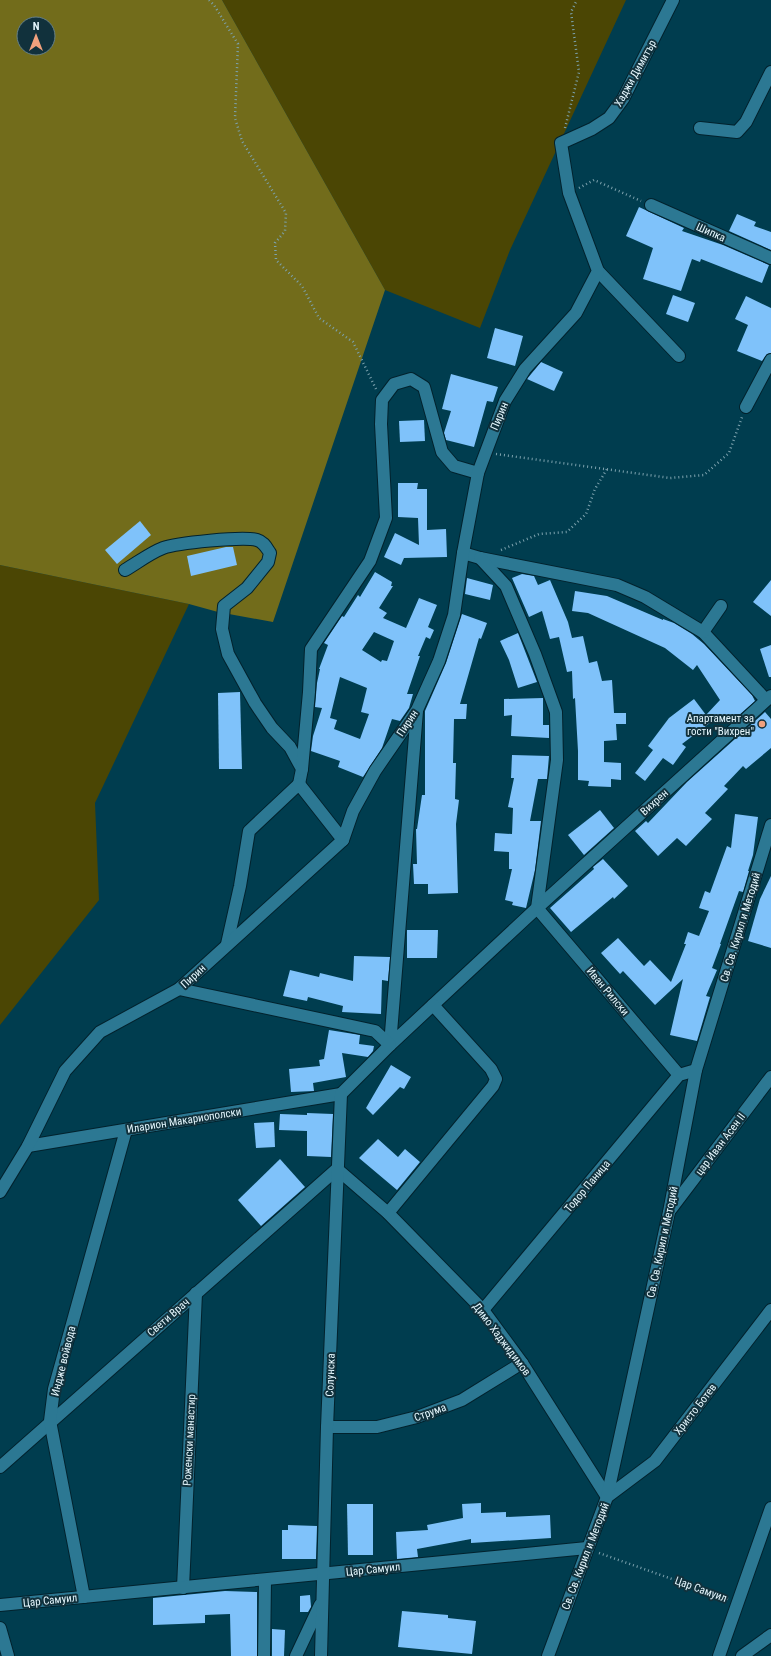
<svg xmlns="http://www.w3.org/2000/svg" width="771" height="1656" viewBox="0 0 771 1656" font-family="'Roboto Condensed',sans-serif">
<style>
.green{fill:#4b4604}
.forest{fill:#726c1b;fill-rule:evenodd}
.building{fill:#7fc2fa;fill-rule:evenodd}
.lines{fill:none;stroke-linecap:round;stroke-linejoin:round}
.minor-casing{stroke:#02222d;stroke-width:14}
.path{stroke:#7ca2ae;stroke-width:2.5;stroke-dasharray:1 3;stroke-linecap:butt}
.minor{stroke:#2c7893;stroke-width:12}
.poi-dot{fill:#f1a17d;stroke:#11313c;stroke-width:1.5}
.labels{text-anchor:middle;stroke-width:4;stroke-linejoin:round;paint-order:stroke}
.street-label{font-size:11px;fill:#e4f6fd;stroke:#11313c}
.poi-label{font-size:11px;fill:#e4f6fd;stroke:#11313c;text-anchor:end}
</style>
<rect width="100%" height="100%" fill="#003d4f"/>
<g class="green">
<polygon points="222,0 626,0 510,250 480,328 385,290"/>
<polygon points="0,565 189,604 95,803 99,900 0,1025"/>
</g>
<path class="forest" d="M 0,0 L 222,0 L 385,290 L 273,622 L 218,612 L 189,604 L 0,565 ZM 24,24 L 48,24 L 48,48 L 24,48 Z"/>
<g class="building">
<polygon points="639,207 684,228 682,231 723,245 769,265 762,283 701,259 700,262 692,259 681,291 643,279 653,248 626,236"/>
<polygon points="737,214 756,222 754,226 771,232 771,250 729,231"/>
<polygon points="673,295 695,303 688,322 666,314"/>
<polygon points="746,296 771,308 771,353 767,354 762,361 737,351 748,325 735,319"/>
<polygon points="495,328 523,336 515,366 487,358"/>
<polygon points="541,362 563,372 554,391 527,379"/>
<polygon points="451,374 498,387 493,402 487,401 474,447 446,440 444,433 451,411 442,409"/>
<polygon points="424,420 425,441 400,442 399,421"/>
<polygon points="398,483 418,483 417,489 427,489 427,530 446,529 447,557 404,558 401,565 384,557 395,533 419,545 418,518 398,517"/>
<polygon points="140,521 151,535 117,564 105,550"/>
<polygon points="226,547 233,547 237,565 191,576 187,556"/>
<path d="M 375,572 L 392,582 L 391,586 L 393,586 L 379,608 L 387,613 L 383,618 L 406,628 L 419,598 L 437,605 L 428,627 L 434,630 L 430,639 L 426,637 L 418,656 L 420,656 L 407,694 L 413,694 L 409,708 L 400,721 L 392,719 L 382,748 L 363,777 L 338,767 L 340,761 L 311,751 L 313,736 L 322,708 L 315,707 L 317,683 L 320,669 L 319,669 L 328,645 L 324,643 L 342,616 L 344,617 L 358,595 L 360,597 ZM 374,632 L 394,641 L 387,661 L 382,660 L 381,662 L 362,650 ZM 340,677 L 367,688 L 361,712 L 369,714 L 360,739 L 334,729 L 337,720 L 330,718 Z"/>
<polygon points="522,574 534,576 538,585 550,580 568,622 572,638 583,636 589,663 597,661 602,681 612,680 614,713 626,713 626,724 616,724 617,740 604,741 604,762 621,763 621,780 611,779 611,787 588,786 589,781 578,780 578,751 575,698 573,699 572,671 567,672 559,637 550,639 542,611 529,617 512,578"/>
<polygon points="467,578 493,585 490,600 465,594"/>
<polygon points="771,580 771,616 753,602"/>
<polygon points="575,591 607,596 663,620 663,619 674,623 692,634 704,644 752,695 755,701 729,724 719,716 682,744 686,747 673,765 663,758 645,781 635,773 653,750 648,746 669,718 694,699 706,715 720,700 697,665 693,670 665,648 588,613 572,611"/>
<polygon points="462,614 487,623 481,639 479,638 460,704 467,704 466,719 454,719 453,763 456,763 455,799 459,800 456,824 458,893 428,894 428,884 414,884 413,864 417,864 416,829 417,829 422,795 425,795 425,711 446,663"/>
<polygon points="518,633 537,682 518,688 509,660 500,641"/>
<polygon points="771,645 771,677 769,677 760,649"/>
<polygon points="240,692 242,769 219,769 218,693"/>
<polygon points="543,698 543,725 549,725 549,738 511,736 512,715 504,716 504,699"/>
<polygon points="765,712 771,719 771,748 746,769 743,766 724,786 728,789 705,813 712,819 686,846 677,838 658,856 635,831 646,821 648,823 687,782"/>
<polygon points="512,755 549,756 547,779 538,779 530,821 541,821 535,870 526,908 512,905 513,902 505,900 512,869 509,869 509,852 494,851 495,833 512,834 513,808 508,807 514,778 511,778"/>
<polygon points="600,810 614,828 584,855 568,835"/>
<polygon points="735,814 758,817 753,855 748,871 749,871 743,892 739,891 720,944 721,944 712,968 717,970 706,996 710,997 697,1041 670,1035 683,979 655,1005 623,971 620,974 601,953 618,938 644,966 650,960 671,982 686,944 684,944 688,932 699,936 709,911 699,908 705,891 710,893 727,846 731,848"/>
<polygon points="603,859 628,886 614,899 613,897 571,932 550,908 594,869 593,867"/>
<polygon points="771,876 771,948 748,941 760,899"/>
<polygon points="407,930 438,930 437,958 407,958"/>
<polygon points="354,956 390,957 388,981 382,980 381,1014 342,1012 343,1006 308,997 307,1001 283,996 290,970 319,977 320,973 353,981"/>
<polygon points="329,1030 360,1035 359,1044 374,1046 373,1051 368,1057 342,1053 346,1077 313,1083 314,1091 291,1092 289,1069 320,1066 319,1060 324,1059"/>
<polygon points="391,1065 411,1077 404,1089 400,1087 373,1115 366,1108"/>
<polygon points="307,1113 333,1114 331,1157 307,1156 307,1131 279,1130 280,1114 307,1115"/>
<polygon points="274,1122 275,1147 256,1148 254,1123"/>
<polygon points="378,1139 398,1157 405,1149 420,1162 397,1190 359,1158"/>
<polygon points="280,1159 305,1187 261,1226 238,1200"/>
<polygon points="481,1503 481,1513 506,1512 506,1517 550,1515 551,1538 471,1543 471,1539 417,1549 418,1557 397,1559 396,1532 428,1530 427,1525 463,1518 462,1504"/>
<polygon points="347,1504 373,1504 373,1555 348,1555"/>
<polygon points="288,1525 317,1526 316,1559 282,1559 282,1530 288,1530"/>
<polygon points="225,1591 257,1592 257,1656 231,1656 230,1614 205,1615 205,1623 153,1625 153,1598"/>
<polygon points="310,1595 311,1607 308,1612 300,1612 300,1596"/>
<polygon points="402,1611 448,1615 448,1618 476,1621 472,1654 398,1647"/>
<polygon points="272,1629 285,1630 284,1656 272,1656"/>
</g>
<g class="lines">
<defs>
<g id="minor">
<polyline points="700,128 737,132 746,122 771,72"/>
<polyline points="651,205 771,258"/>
<polyline points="598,271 679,356"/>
<polyline points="746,407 771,360"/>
<polyline points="463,553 480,558 617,585 645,597 703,632 766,700"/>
<polyline points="480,558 506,586 535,654 556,712 557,760 537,908"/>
<path d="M 125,570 C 137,563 150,553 163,548 C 176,543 244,536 257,540 C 264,542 266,547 270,553 L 268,562 L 247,588 L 224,606 L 222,629 L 228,654 L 255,703 L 272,728 L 290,747 L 302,769 L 299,784"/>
<polyline points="703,632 721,606"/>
<polyline points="417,711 390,1045 537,908 771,696"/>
<polyline points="302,769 309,692 311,649 370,561 386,518 381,424 382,400 394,384 411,379 424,387 442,452 454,466 478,473"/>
<polyline points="537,908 679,1075"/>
<polyline points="227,944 240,886 249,831 299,784 343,840"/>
<polyline points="179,989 375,1031 390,1045 341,1094"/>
<polyline points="28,1146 341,1094"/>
<polyline points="0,1192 28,1146 65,1071 100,1032 179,989 343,840 353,811 375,771 417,710 439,661 454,615 463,553 478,473 505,401 525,369 576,313 598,271 569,193 561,143 592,129 609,118 623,99 673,0"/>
<polyline points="671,1209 771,1077"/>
<polyline points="388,1213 493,1086 496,1079 491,1069 433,1005"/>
<polyline points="483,1310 679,1075 696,1070"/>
<polyline points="327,1427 377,1427 417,1417 462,1400 522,1363"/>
<polyline points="0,1467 337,1169 388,1213 483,1310 522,1363 607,1497 655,1461 771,1310"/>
<polyline points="183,1588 196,1293"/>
<polyline points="84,1597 50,1421 54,1389 126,1130"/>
<polyline points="0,1605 587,1548"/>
<polyline points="0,1628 8,1656"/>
<polyline points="264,1656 265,1580"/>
<polyline points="296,1656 320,1605"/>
<polyline points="321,1656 327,1427 341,1094"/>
<polyline points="548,1656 607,1497 669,1212 696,1070 771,825"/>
<polyline points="719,1656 771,1508"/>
<polyline points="742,1656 771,1635"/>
</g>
</defs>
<use href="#minor" class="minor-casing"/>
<g class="path">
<polyline points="209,0 214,5 238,44 235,118 242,141 286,213 285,231 275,243 276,260 302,286 319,318 353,342 376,389"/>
<polyline points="565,128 579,72 571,12 577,0"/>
<polyline points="579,188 594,180 641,201"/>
<polyline points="496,454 670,478 704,475 729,453 742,417"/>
<polyline points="501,550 539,534 567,532 586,514 595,489 607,469"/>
<polyline points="599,1553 728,1599"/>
</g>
<use href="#minor" class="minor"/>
</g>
<circle class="poi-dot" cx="762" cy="724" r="4"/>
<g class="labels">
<g class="street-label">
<text transform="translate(635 73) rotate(-61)" y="4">Хаджи Димитър</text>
<text transform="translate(711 232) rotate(24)" y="4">Шипка</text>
<text transform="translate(499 416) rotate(-67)" y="4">Пирин</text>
<text transform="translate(407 723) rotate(-56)" y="4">Пирин</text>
<text transform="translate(654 802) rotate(-42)" y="4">Вихрен</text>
<text transform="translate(740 927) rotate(-73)" y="4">Св. Св. Кирил и Методий</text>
<text transform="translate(193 976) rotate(-43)" y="4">Пирин</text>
<text transform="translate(608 991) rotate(50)" y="4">Иван Рилски</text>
<text transform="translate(184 1120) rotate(-9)" y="4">Иларион Макариополски</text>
<text transform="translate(720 1144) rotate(-53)" y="4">цар Иван Асен II</text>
<text transform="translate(587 1186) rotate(-50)" y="4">Тодор Паница</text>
<text transform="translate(662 1242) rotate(-78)" y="4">Св. Св. Кирил и Методий</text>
<text transform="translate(168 1317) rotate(-41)" y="4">Свети Врач</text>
<text transform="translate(502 1339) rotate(53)" y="4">Димо Хаджидимов</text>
<text transform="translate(63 1361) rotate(-76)" y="4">Индже войвода</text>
<text transform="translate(330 1375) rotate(-88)" y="4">Солунска</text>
<text transform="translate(695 1409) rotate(-52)" y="4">Христо Ботев</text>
<text transform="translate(430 1412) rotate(-20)" y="4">Струма</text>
<text transform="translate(189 1440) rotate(-87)" y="4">Роженски манастир</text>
<text transform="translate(585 1556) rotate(-69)" y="4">Св. Св. Кирил и Методий</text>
<text transform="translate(373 1569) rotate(-6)" y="4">Цар Самуил</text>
<text transform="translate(701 1589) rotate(20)" y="4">Цар Самуил</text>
<text transform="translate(50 1600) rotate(-6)" y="4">Цар Самуил</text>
</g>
<g class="poi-label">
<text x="754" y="722">Апартамент за<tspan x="754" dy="13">гости "Вихрен"</tspan></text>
</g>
</g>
<g transform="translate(36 36)"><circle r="19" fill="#11313c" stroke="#658089"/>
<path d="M0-3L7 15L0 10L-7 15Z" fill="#f1a17d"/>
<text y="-6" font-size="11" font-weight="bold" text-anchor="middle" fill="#e4f6fd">N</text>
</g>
</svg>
